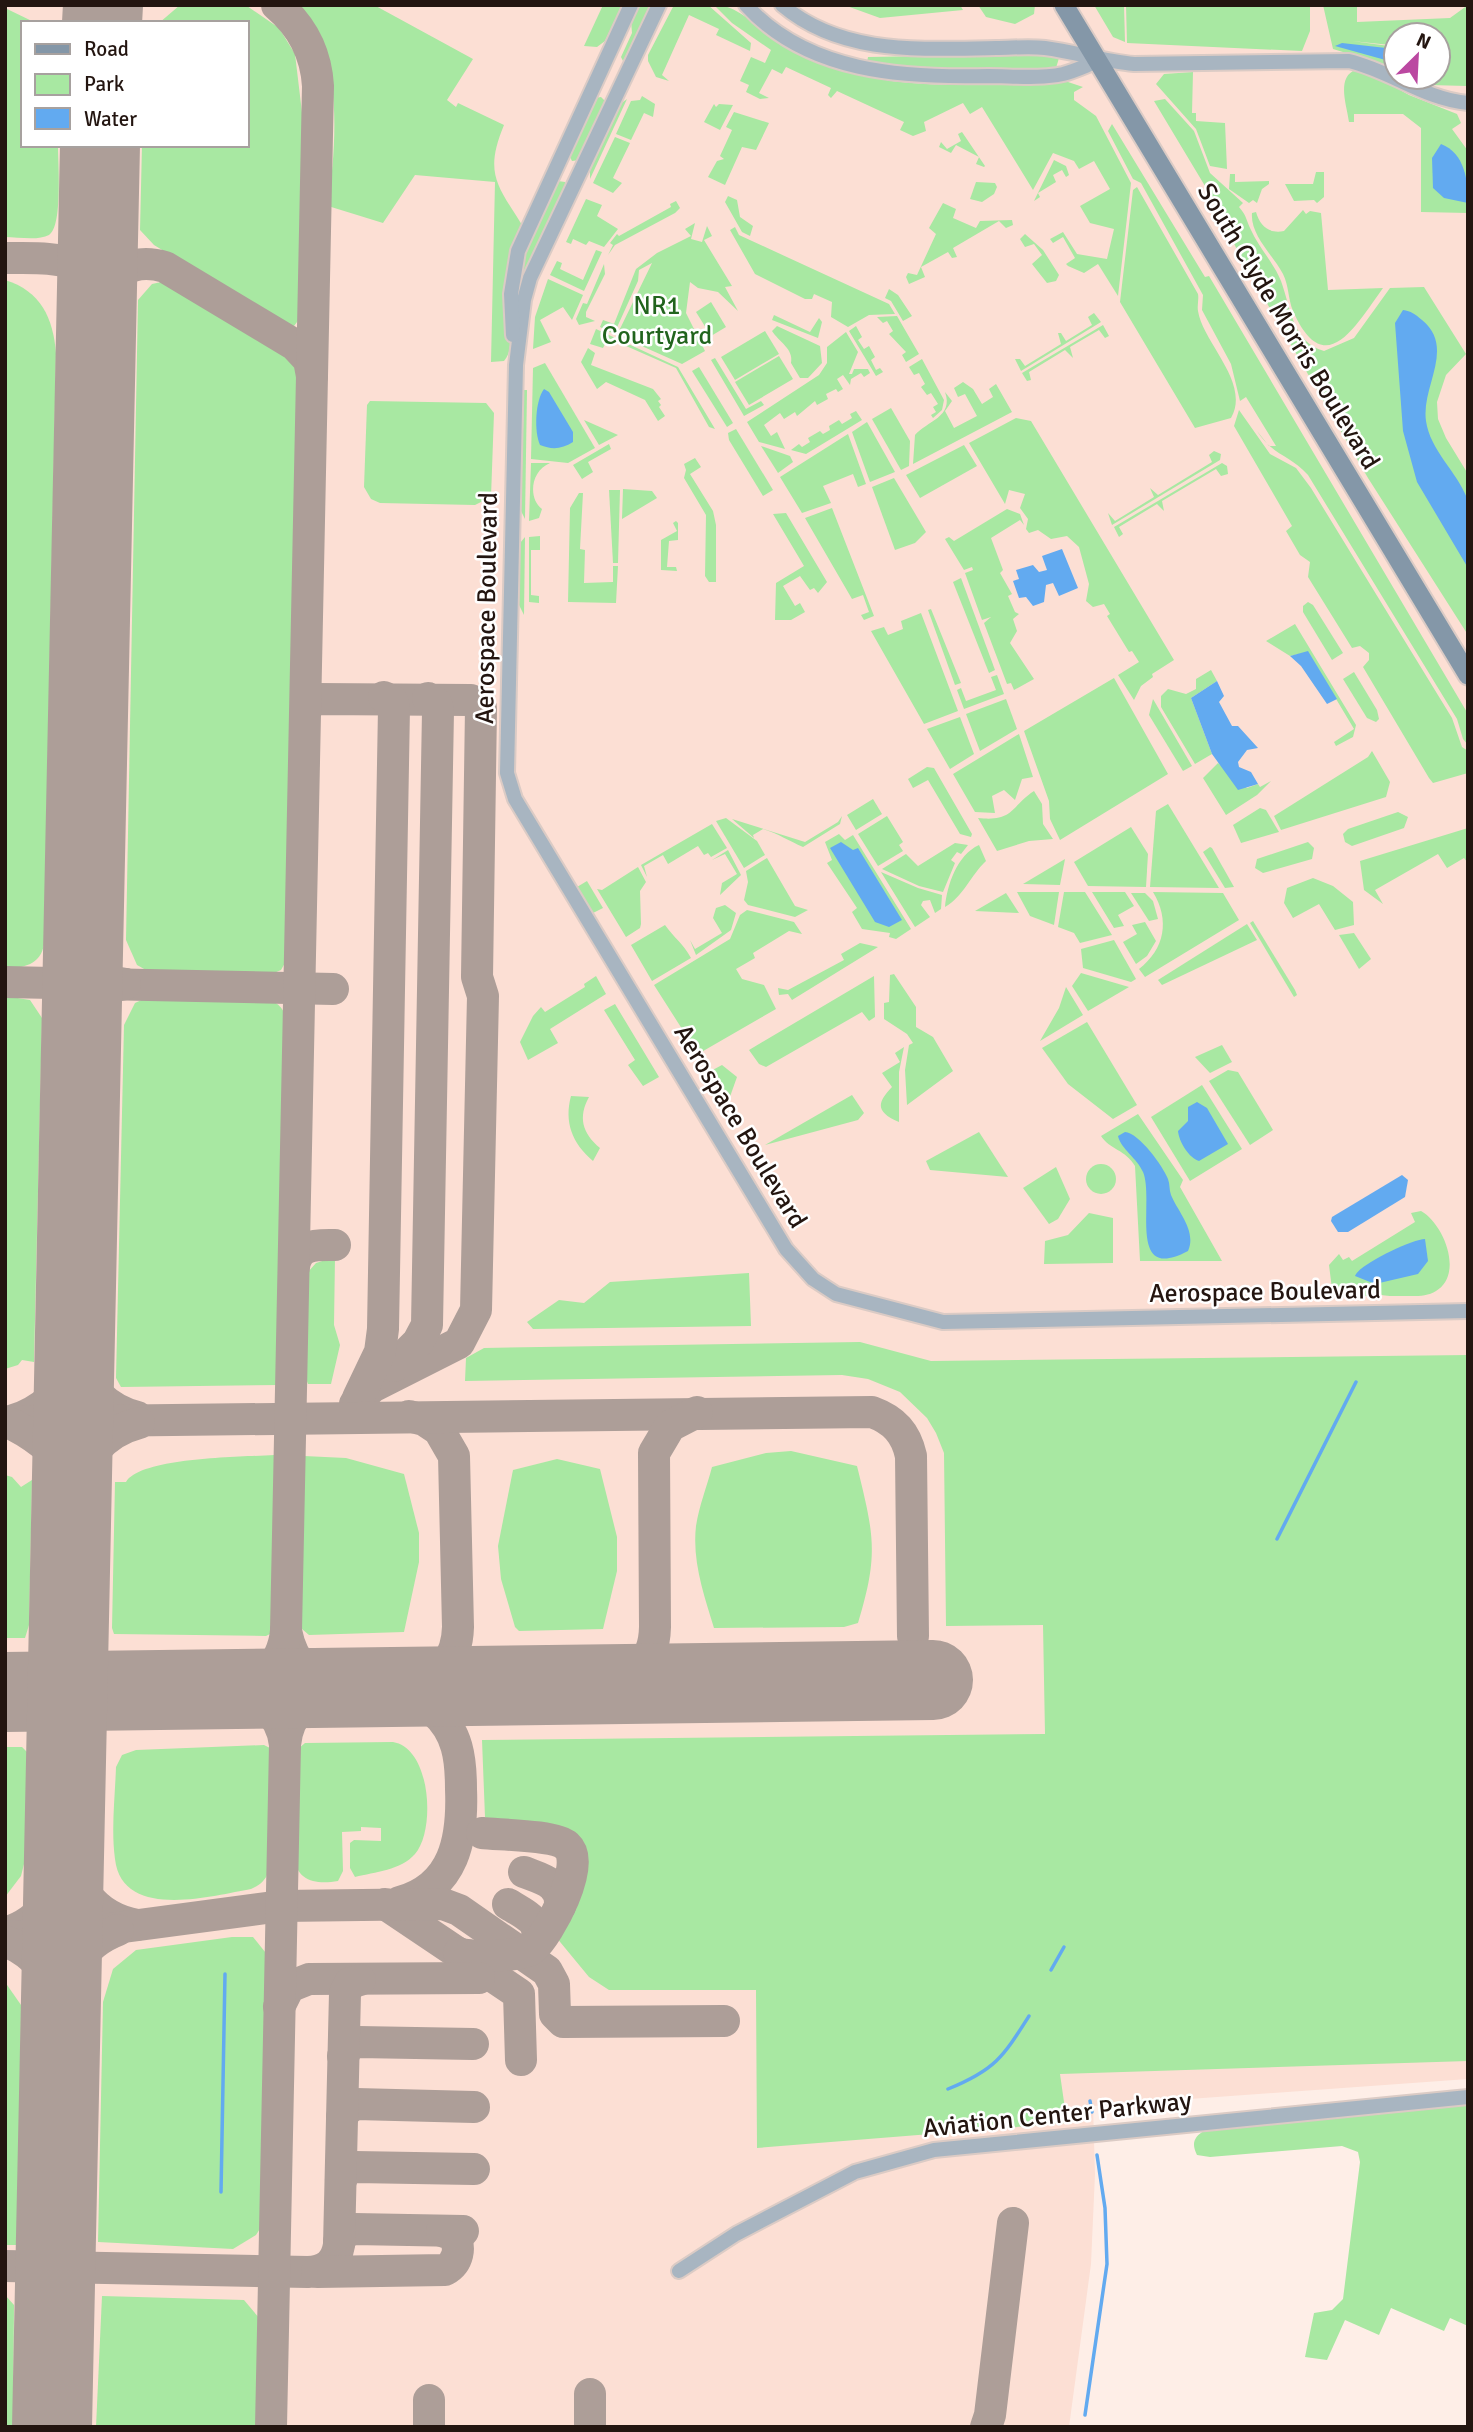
<svg xmlns="http://www.w3.org/2000/svg" width="1473" height="2432" viewBox="0 0 1473 2432" font-family="Signika,sans-serif">
<style>
.built{fill:#fcdfd4;fill-rule:evenodd}
.green{fill:#a8e8a2}
.water{fill:#62aaf0}
.lines{fill:none;stroke-linecap:round;stroke-linejoin:round}
.stream{stroke:#62aaf0;stroke-width:3.5}
.taxiway{stroke:#ad9e98;stroke-width:32}
.runway{stroke:#ad9e98;stroke-width:80}
.street-casing{stroke:#dbcbc5;stroke-width:18}
.secondary-casing{stroke:#dbcbc5;stroke-width:23}
.street{stroke:#a8b5c1;stroke-width:14}
.secondary{stroke:#8497a8;stroke-width:19}
.labels{text-anchor:middle;stroke-width:5;stroke-linejoin:round;paint-order:stroke}
.park-label{font-size:26px;fill:#21641d;stroke:#fff}
.street-label{font-size:26px;fill:#231510;stroke:#fff}
</style>
<rect width="100%" height="100%" fill="#feeee7"/>
<path class="built" d="M 5,5 L 1468,5 L 1468,2079 L 1093,2106 L 1095,2174 L 1091,2264 L 1069,2427 L 5,2427 ZM 23,23 L 247,23 L 247,145 L 23,145 ZM 1396,35 L 1438,35 L 1438,77 L 1396,77 Z"/>
<g class="green">
<polygon points="180,5 247,6 279,28 295,54 306,146 303,314 294,326 285,325 154,245 140,230 142,145 247,145 247,23 159,23"/>
<path d="M 297,5 L 374,5 L 473,59 L 447,100 L 456,107 L 458,103 L 504,125 C 484,173 497,185 522,225 C 513,249 504,274 505,301 C 506,319 517,346 504,361 L 491,362 L 495,182 L 415,175 L 383,223 L 328,206 C 335,154 340,92 322,41 C 318,29 305,16 297,5 Z"/>
<polygon points="603,5 622,5 605,41 597,47 584,46"/>
<polygon points="641,5 652,5 623,61 621,57 632,33 631,20"/>
<polygon points="674,5 708,5 751,43 750,51 716,35 719,29 689,15 662,75 669,81 656,77 648,61 648,55"/>
<path d="M 714,5 C 740,5 757,29 779,41 C 802,54 833,66 858,74 C 922,92 1002,82 1068,82 L 1083,87 L 1074,92 L 1074,100 L 1096,116 L 1131,183 L 1118,296 L 1098,264 L 1084,273 L 1068,266 L 1066,264 L 1075,258 L 1063,237 L 1053,243 L 1050,239 L 1063,232 L 1077,254 L 1107,259 L 1114,229 L 1090,223 L 1080,206 L 1110,189 L 1094,161 L 1079,169 L 1074,161 L 1053,153 L 1033,190 L 982,107 L 970,114 L 963,103 L 924,122 L 926,131 L 913,136 L 900,130 L 904,122 L 837,91 L 831,98 L 828,95 L 831,88 L 786,67 L 782,74 L 772,69 L 759,93 L 769,98 L 760,99 L 746,92 L 749,85 L 740,81 L 751,57 L 765,63 L 771,50 L 732,23 Z"/>
<polygon points="844,5 960,5 963,10 880,18"/>
<polygon points="978,5 1035,5 1034,14 1015,24 986,17"/>
<polygon points="1094,5 1124,5 1125,42 1113,37"/>
<polygon points="1126,5 1310,5 1310,31 1302,51 1127,43"/>
<polygon points="1323,5 1357,5 1357,22 1450,18 1468,5 1467,86 1429,85 1417,77 1438,77 1438,35 1396,35 1396,56 1390,45 1352,41 1389,46 1396,58 1396,68 1333,49"/>
<path d="M 5,8 L 36,23 L 23,23 L 23,145 L 58,145 C 58,163 63,227 49,235 C 38,241 18,237 5,237 Z"/>
<polygon points="1051,54 1059,58 1056,68 908,69 867,62 868,57"/>
<path d="M 1353,71 L 1373,75 L 1409,95 L 1457,114 L 1461,123 L 1452,129 L 1468,151 L 1468,213 L 1421,212 L 1421,128 L 1403,114 L 1354,114 L 1354,122 L 1349,122 C 1347,106 1337,80 1353,71 Z"/>
<polygon points="1193,72 1192,113 1196,113 1196,121 1225,123 1227,169 1210,166 1196,129 1156,84 1164,74"/>
<polygon points="642,96 655,104 653,117 644,113 631,140 616,134 631,101 640,100"/>
<polygon points="601,97 606,102 580,160 572,161 569,155 595,98"/>
<polygon points="627,99 590,179 590,169 619,105"/>
<path d="M 1165,99 L 1194,131 L 1210,173 L 1243,203 L 1239,207 C 1247,216 1246,220 1251,230 C 1259,248 1274,263 1281,281 C 1291,308 1292,342 1324,351 L 1354,338 L 1390,288 L 1424,287 L 1466,354 L 1446,375 L 1437,402 L 1438,419 L 1446,438 L 1468,474 L 1468,635 L 1368,478 L 1242,260 L 1211,196 L 1154,101 Z"/>
<polygon points="714,104 716,107 719,104 733,105 720,130 704,122"/>
<polygon points="734,112 769,123 756,150 742,147 725,185 708,177 717,161 724,159 720,156 732,130 726,127"/>
<path d="M 1112,124 L 1205,277 L 1209,276 L 1468,714 L 1468,745 L 1463,739 L 1457,719 L 1308,475 C 1290,455 1273,456 1257,431 L 1269,446 L 1276,446 L 1246,397 L 1240,401 L 1231,364 L 1202,310 L 1203,295 L 1141,183 L 1133,179 L 1108,131 Z"/>
<polygon points="962,132 985,166 984,167 976,164 979,157 956,145 951,153 939,147 941,142 947,149 961,141 958,134"/>
<polygon points="615,137 630,143 613,178 622,183 613,193 593,183"/>
<polygon points="1054,160 1066,166 1069,175 1066,177 1062,170 1053,175 1056,182 1038,193 1040,197 1034,201"/>
<polygon points="1316,172 1324,172 1324,197 1317,203 1314,200 1294,201 1285,184 1313,184"/>
<polygon points="1230,174 1235,174 1235,182 1269,181 1269,184 1262,189 1257,203 1253,200 1249,203 1229,189"/>
<path d="M 558,181 L 565,182 L 567,188 L 520,292 C 513,261 544,209 558,181 Z"/>
<polygon points="976,182 995,183 997,187 994,194 982,202 970,199"/>
<path d="M 1137,187 L 1198,294 C 1199,300 1197,305 1198,311 C 1203,343 1251,383 1231,418 L 1195,428 L 1120,302 L 1133,190 Z"/>
<polygon points="728,196 737,200 740,217 753,226 750,236 742,232 725,202"/>
<polygon points="586,199 602,205 597,216 618,229 604,247 589,241 586,245 573,239 571,244 566,242"/>
<polygon points="676,201 680,208 675,213 615,245 608,255 613,245 610,243 617,234 619,236 671,207 670,204"/>
<polygon points="943,203 956,209 953,218 976,228 980,221 1012,220 1013,225 1006,228 999,221 953,248 957,257 952,258 948,252 921,267 925,277 909,284 906,277 908,273 917,275 936,234 929,228"/>
<path d="M 1303,210 L 1306,214 L 1310,211 L 1321,213 L 1328,290 L 1383,288 C 1356,325 1325,383 1293,311 C 1288,299 1289,286 1283,274 C 1273,255 1250,235 1252,213 L 1256,212 C 1260,226 1269,234 1284,231 Z"/>
<polygon points="695,223 691,239 702,242 707,226 712,236 704,240 732,286 725,287 738,311 718,292 698,288 690,282 686,313 705,351 682,364 617,335 652,263 639,270 638,281 614,334 600,327 603,320 614,324 636,269 657,253 691,236 685,229"/>
<polygon points="735,227 739,235 889,304 895,314 869,315 848,327 831,317 832,302 814,294 812,299 805,299 755,274 730,230"/>
<polygon points="1025,234 1043,250 1059,275 1056,281 1047,283 1032,264 1042,255 1034,244 1025,247 1020,239"/>
<polygon points="596,250 602,252 584,291 550,275 557,261 562,263 560,269 583,280"/>
<polygon points="604,264 605,274 586,312 586,317 595,321 579,325 576,319 583,303 587,304"/>
<polygon points="548,279 583,295 572,320 563,307 540,320 551,342 533,349 535,317"/>
<path d="M 5,280 C 41,291 53,318 56,353 L 44,944 C 41,965 23,968 5,968 Z"/>
<polygon points="166,281 174,282 290,354 301,371 290,954 281,970 267,976 153,974 137,965 126,940 138,300 152,284"/>
<polygon points="889,289 898,295 912,316 903,321 891,301 885,298"/>
<polygon points="711,302 726,327 711,336 696,312"/>
<polygon points="1094,313 1101,322 1021,371 1015,359 1020,359 1025,366 1061,344 1058,333 1061,333 1066,341 1092,325 1088,317"/>
<polygon points="774,315 810,332 819,318 822,322 818,338 772,320"/>
<polygon points="897,316 919,354 906,362 902,355 906,352 889,334 893,331 887,321 883,323 877,317"/>
<polygon points="1103,325 1109,336 1105,338 1099,330 1070,347 1073,358 1065,350 1029,372 1031,380 1027,381 1022,373"/>
<path d="M 777,326 L 820,346 L 822,363 L 808,378 L 800,378 L 791,363 C 794,349 779,342 772,331 Z"/>
<polygon points="856,326 862,337 858,340 864,349 869,346 875,357 871,360 876,370 880,368 883,372 876,376 849,331"/>
<polygon points="596,329 678,367 715,429 709,427 676,368 608,338 603,348 590,344"/>
<polygon points="765,331 779,354 735,380 721,357"/>
<polygon points="846,332 858,352 849,374 852,374 854,369 868,369 870,373 864,377 861,373 851,379 850,385 843,375 837,379 843,389 838,392 836,389 826,394 828,399 817,405 815,401 797,416 795,412 784,419 780,413 764,425 771,436 777,432 785,449 759,442 747,422 819,375 827,363 827,347"/>
<polygon points="588,348 595,353 591,365 653,389 661,399 658,401 661,405 659,407 665,416 658,421 645,400 606,382 597,389 581,362"/>
<polygon points="779,356 793,379 749,405 735,382"/>
<polygon points="715,358 746,409 761,401 764,405 744,416 711,360"/>
<polygon points="922,359 944,400 942,410 933,418 931,415 936,412 933,407 938,404 931,393 927,395 921,387 925,384 919,373 914,375 909,367"/>
<polygon points="545,363 595,448 568,463 531,459 533,368"/>
<polygon points="699,367 733,423 727,427 692,371"/>
<path d="M 963,382 L 973,389 L 982,404 L 993,397 L 989,389 L 996,384 L 1012,412 L 913,464 L 915,435 C 927,421 954,417 945,392 L 952,401 L 945,411 L 954,428 L 977,416 L 965,394 L 958,397 L 954,388 Z"/>
<polygon points="524,390 527,390 525,519 521,511"/>
<polygon points="370,401 486,403 494,413 491,497 475,505 380,503 371,499 364,487 367,405"/>
<polygon points="891,408 910,441 909,466 901,470 872,419"/>
<polygon points="1239,410 1270,454 1296,468 1311,488 1452,718 1462,747 1468,751 1468,773 1433,783 1429,778 1363,667 1369,660 1369,653 1360,646 1352,648 1308,577 1310,562 1300,555 1286,531 1292,526 1234,426"/>
<polygon points="856,411 862,420 806,454 791,450 799,444 802,447 810,442 808,438 820,431 823,434 830,430 829,426 839,420 842,424 852,418 850,414"/>
<polygon points="1016,418 1031,421 1174,660 1152,674 1153,677 1141,686 1134,700 1118,675 1139,662 1132,651 1129,652 1107,616 1110,614 1104,604 1093,607 1086,601 1089,584 1079,547 1067,536 1051,539 1038,530 1029,533 1026,529 1028,519 1020,508 1025,494 1009,490 1005,504 969,443"/>
<polygon points="584,420 618,435 599,445"/>
<polygon points="867,422 895,472 870,482 852,432"/>
<polygon points="736,429 773,490 763,496 729,440 728,433"/>
<polygon points="848,434 866,484 858,487 853,474 823,486 831,503 802,513 780,477"/>
<polygon points="609,444 611,449 588,462 593,472 582,479 573,465"/>
<polygon points="964,445 977,466 920,498 906,475"/>
<polygon points="761,446 790,456 793,462 778,473"/>
<polygon points="1214,451 1221,454 1220,460 1112,525 1108,513 1115,521 1154,497 1150,488 1158,495 1212,462 1209,455"/>
<polygon points="695,458 701,467 690,474 713,511 716,525 716,582 709,582 705,576 706,515 684,478 686,470 684,464"/>
<path d="M 531,463 L 550,463 C 529,472 529,500 542,509 L 539,518 L 529,521 Z"/>
<polygon points="1222,463 1227,466 1228,474 1221,476 1216,469 1162,501 1164,511 1157,504 1119,527 1123,534 1119,537 1114,527"/>
<polygon points="894,478 926,532 915,543 895,550 872,487"/>
<polygon points="623,489 652,491 657,498 622,519"/>
<polygon points="609,490 620,490 618,563 613,563"/>
<polygon points="579,493 583,493 580,549 585,550 584,583 613,582 613,566 618,566 616,603 568,602 570,508"/>
<polygon points="832,508 874,616 864,620 861,615 869,612 863,595 852,599 805,518"/>
<polygon points="1007,509 1020,514 1024,525 1020,520 991,538 1003,570 1000,573 1012,594 1008,596 1015,612 1019,614 1013,619 1017,631 1010,643 1034,679 1014,690 1011,683 1007,684 984,623 991,617 982,620 965,573 973,570 972,567 964,570 945,539 949,537 954,541"/>
<polygon points="786,513 827,582 818,593 814,588 810,590 800,576 783,586 795,606 800,603 805,612 791,620 775,620 776,583 804,566 773,514"/>
<polygon points="676,521 678,523 678,540 669,541 667,567 676,567 677,571 661,570 661,540 677,531 673,523"/>
<polygon points="540,536 540,550 531,550 531,595 539,596 539,603 529,602 529,537"/>
<polygon points="525,537 524,615 519,605 520,543"/>
<polygon points="961,578 995,670 989,673 953,582"/>
<polygon points="1308,602 1313,605 1343,653 1332,660 1303,612 1303,606"/>
<polygon points="931,609 961,683 955,685 928,610"/>
<polygon points="921,613 958,711 924,724 871,631 884,627 888,635 903,629 901,621"/>
<polygon points="1295,624 1356,725 1353,737 1336,746 1334,742 1354,729 1308,652 1290,656 1266,641"/>
<polygon points="1211,670 1217,681 1191,698 1212,754 1195,764 1161,707 1161,696 1168,689 1186,694 1196,689 1196,679"/>
<polygon points="1354,672 1377,710 1379,719 1376,722 1367,718 1343,679"/>
<polygon points="997,675 1004,694 964,709 957,690 961,688 966,701 996,690 991,677"/>
<polygon points="1114,678 1168,774 1060,840 1050,819 1049,801 1024,731"/>
<polygon points="1006,699 1017,729 980,751 966,714"/>
<polygon points="1153,699 1192,766 1183,771 1149,715"/>
<polygon points="960,717 974,754 950,769 927,729"/>
<polygon points="1019,734 1033,777 1022,779 1015,800 1004,790 992,796 995,813 975,812 953,774"/>
<polygon points="1372,751 1390,782 1386,797 1281,830 1274,816 1368,757"/>
<polygon points="1218,763 1247,788 1258,784 1260,787 1271,781 1257,795 1226,815 1203,778"/>
<polygon points="927,767 934,768 972,834 971,837 960,834 928,780 913,788 908,779"/>
<path d="M 1034,791 L 1042,804 L 1043,824 L 1053,839 L 1029,841 L 997,851 L 978,818 C 1014,822 1010,807 1034,791 Z"/>
<polygon points="873,799 882,814 856,830 847,815"/>
<polygon points="1168,804 1219,888 1150,887 1156,811"/>
<polygon points="1260,808 1266,810 1279,832 1241,843 1233,825"/>
<polygon points="1398,812 1408,817 1404,828 1352,846 1345,842 1343,834 1348,829"/>
<path d="M 842,816 L 840,824 L 803,847 C 789,841 779,834 763,829 L 753,835 L 754,838 L 732,819 L 805,842 L 838,822 Z"/>
<polygon points="887,816 903,842 899,845 903,851 878,866 858,834"/>
<polygon points="726,818 757,841 765,855 744,868 716,821"/>
<polygon points="712,824 727,848 711,857 708,853 704,855 698,846 668,864 663,855 644,866 647,877 641,865"/>
<polygon points="1131,827 1148,854 1146,887 1088,886 1074,862"/>
<polygon points="1468,828 1468,863 1464,858 1447,868 1438,854 1375,890 1383,904 1364,890 1360,861"/>
<polygon points="839,834 845,840 853,835 911,929 896,939 889,937 890,933 862,929 852,912 857,908 827,863 832,860 825,842"/>
<polygon points="1308,842 1314,848 1312,859 1263,873 1255,868 1257,859"/>
<polygon points="955,843 968,845 961,854 957,852 951,860 955,863 943,892 919,886 882,869 906,854 918,866"/>
<path d="M 979,845 L 986,861 C 971,875 963,897 945,907 C 947,885 957,855 979,845 Z"/>
<polygon points="1210,847 1212,848 1234,887 1225,888 1203,852"/>
<polygon points="728,850 741,875 720,895 722,883 737,874 725,854 712,860"/>
<polygon points="767,858 795,906 808,910 795,917 748,905 744,900 748,882 746,871"/>
<polygon points="1065,859 1060,885 1023,884"/>
<polygon points="638,867 646,882 640,891 641,924 640,928 626,937 597,889 602,890"/>
<polygon points="881,872 918,888 942,895 941,909 935,913 930,900 923,901 921,905 930,917 915,927"/>
<polygon points="1313,878 1333,886 1353,902 1354,925 1335,930 1319,904 1293,918 1284,903 1287,888"/>
<polygon points="587,881 603,908 593,913 577,887"/>
<polygon points="1017,892 1059,892 1054,925 1030,916"/>
<polygon points="1064,892 1085,892 1112,935 1080,943 1074,933 1058,927"/>
<polygon points="1092,892 1125,892 1134,906 1118,915 1124,926 1114,928"/>
<path d="M 1153,892 L 1223,893 L 1239,920 L 1145,977 L 1139,969 C 1165,949 1170,920 1153,892 Z"/>
<polygon points="1006,893 1019,913 975,911"/>
<polygon points="1131,893 1145,893 1153,901 1158,919 1149,921"/>
<polygon points="725,905 736,913 731,930 696,955 690,940 695,949 722,933 713,918 716,908"/>
<polygon points="747,910 794,922 802,934 789,931 753,953 755,958 736,969 742,979 764,985 776,1009 698,1054 654,985 730,939 740,915"/>
<polygon points="1253,921 1295,990 1297,995 1294,997 1250,923"/>
<polygon points="1145,922 1156,941 1147,956 1136,964 1123,942 1137,934 1132,925"/>
<polygon points="1247,924 1257,940 1162,985 1158,980"/>
<path d="M 665,925 C 675,939 682,942 691,958 L 652,981 L 631,945 Z"/>
<polygon points="1354,933 1371,959 1359,969 1339,935"/>
<polygon points="1114,940 1136,979 1131,982 1083,968 1081,949"/>
<polygon points="860,943 878,947 792,1000 788,994 779,995 778,988 788,990 844,960 841,954"/>
<polygon points="1081,973 1129,987 1088,1011 1072,986"/>
<polygon points="894,974 916,1007 916,1027 933,1037 953,1071 907,1105 905,1070 909,1045 913,1043 907,1034 884,1019 884,1003 889,1002 890,975"/>
<polygon points="596,976 606,994 550,1029 558,1043 528,1060 520,1042 533,1016 541,1007 545,1012 585,987 584,984"/>
<polygon points="874,976 875,1017 869,1021 862,1012 766,1067 759,1064 749,1050"/>
<polygon points="1066,987 1083,1015 1040,1041 1059,1008"/>
<polygon points="5,996 30,1000 42,1018 34,1362 22,1360 18,1365 5,1369"/>
<path d="M 150,996 L 263,998 C 278,1001 286,1010 288,1025 L 282,1370 L 279,1385 L 121,1387 L 116,1378 L 124,1025 L 135,1003 Z"/>
<polygon points="615,1004 659,1077 643,1086 628,1065 635,1060 604,1010"/>
<polygon points="1087,1022 1137,1105 1113,1119 1068,1084 1042,1048"/>
<polygon points="1222,1045 1232,1062 1210,1073 1195,1057"/>
<path d="M 904,1047 L 899,1072 L 899,1122 C 873,1111 879,1101 892,1087 L 882,1073 L 900,1062 L 895,1053 Z"/>
<polygon points="722,1065 737,1077 727,1105 707,1073"/>
<polygon points="1228,1070 1238,1072 1273,1130 1250,1145 1209,1081"/>
<polygon points="1202,1085 1242,1149 1190,1181 1151,1117"/>
<polygon points="852,1095 864,1113 858,1120 765,1145"/>
<path d="M 571,1096 L 589,1097 C 578,1117 582,1133 600,1148 L 593,1161 C 572,1143 564,1122 571,1096 Z"/>
<path d="M 1138,1114 L 1183,1180 L 1180,1187 L 1222,1261 L 1140,1261 L 1135,1166 C 1126,1150 1109,1149 1101,1136 Z"/>
<polygon points="979,1132 1008,1177 930,1170 926,1161"/>
<circle cx="1101" cy="1179" r="15"/>
<polygon points="1056,1167 1070,1199 1058,1219 1049,1224 1023,1188"/>
<path d="M 1421,1211 C 1444,1224 1464,1274 1436,1291 C 1427,1297 1414,1296 1404,1296 C 1395,1296 1384,1297 1377,1293 L 1374,1296 L 1343,1296 L 1332,1289 L 1329,1265 L 1339,1254 L 1343,1260 L 1349,1257 L 1352,1261 L 1415,1222 L 1411,1213 Z"/>
<polygon points="1089,1213 1113,1218 1113,1263 1044,1264 1045,1241 1068,1235"/>
<polygon points="335,1257 334,1325 340,1345 331,1384 308,1384 303,1370 305,1283 308,1272 316,1263"/>
<polygon points="749,1273 751,1326 533,1329 527,1322 559,1300 584,1303 610,1282"/>
<path d="M 860,1342 L 931,1361 L 1468,1355 L 1468,2061 L 1060,2074 L 1067,2123 L 757,2148 L 756,1990 L 609,1990 L 589,1977 L 556,1937 C 571,1907 606,1852 563,1831 L 491,1823 L 485,1817 L 482,1740 L 1045,1734 L 1043,1625 L 946,1626 L 944,1453 L 936,1433 L 927,1418 L 900,1392 L 868,1379 L 842,1375 L 465,1381 L 466,1358 L 484,1348 Z"/>
<path d="M 791,1451 L 857,1466 C 874,1535 879,1554 858,1623 L 844,1627 L 714,1628 C 704,1595 692,1561 696,1526 C 699,1506 707,1486 712,1467 L 766,1453 Z"/>
<path d="M 274,1455 L 280,1464 L 277,1622 L 272,1633 L 266,1636 L 114,1634 L 112,1628 L 115,1482 L 126,1482 C 141,1457 244,1457 274,1455 Z"/>
<polygon points="304,1456 346,1458 404,1474 419,1533 419,1562 404,1632 309,1635 302,1629 299,1616 301,1466"/>
<polygon points="557,1459 600,1469 617,1537 617,1571 603,1629 519,1631 515,1627 501,1579 498,1546 513,1470"/>
<polygon points="5,1475 12,1477 21,1487 32,1480 29,1625 25,1638 5,1638"/>
<path d="M 393,1742 C 431,1748 436,1830 415,1854 C 401,1870 375,1872 355,1877 L 350,1868 L 350,1843 L 354,1840 L 381,1841 L 381,1828 L 361,1827 L 361,1831 L 342,1832 L 343,1871 L 338,1881 C 316,1885 296,1881 294,1856 L 295,1758 L 298,1749 L 305,1743 Z"/>
<path d="M 264,1745 L 270,1748 L 273,1760 C 274,1785 277,1855 267,1875 C 264,1882 258,1886 251,1889 C 212,1896 122,1921 115,1859 C 111,1830 115,1797 116,1767 L 122,1755 L 136,1750 Z"/>
<polygon points="5,1747 22,1747 27,1752 25,1860 21,1876 5,1897"/>
<polygon points="232,1937 253,1937 270,1958 263,2224 256,2235 233,2249 98,2242 103,2002 113,1969 136,1950"/>
<polygon points="5,1982 21,2005 19,2245 5,2245"/>
<path d="M 1468,2105 L 1468,2326 L 1450,2318 L 1444,2331 L 1391,2308 L 1379,2335 L 1345,2320 L 1327,2360 L 1305,2357 L 1314,2313 L 1332,2310 L 1343,2299 L 1360,2162 L 1358,2152 L 1342,2146 L 1210,2157 L 1197,2155 C 1191,2143 1194,2137 1205,2130 Z"/>
<polygon points="5,2295 14,2305 13,2427 5,2427"/>
<polygon points="102,2296 244,2300 260,2319 258,2427 96,2427"/>
</g>
<g class="water">
<polygon points="1342,43 1386,48 1394,60 1389,61 1335,46"/>
<path d="M 1441,144 C 1465,153 1468,181 1468,203 L 1444,198 L 1433,188 L 1432,158 Z"/>
<path d="M 1403,310 C 1411,311 1415,314 1422,320 C 1456,348 1421,386 1426,421 C 1430,450 1457,472 1467,498 C 1473,513 1468,551 1468,568 L 1417,482 L 1403,431 L 1395,323 Z"/>
<path d="M 544,389 L 549,392 L 573,432 L 573,442 C 562,449 552,450 540,445 C 534,432 535,401 544,389 Z"/>
<polygon points="1062,549 1078,588 1059,596 1053,583 1046,585 1044,602 1033,606 1026,597 1019,598 1013,581 1019,579 1016,570 1033,565 1039,572 1047,570 1042,556"/>
<polygon points="1308,651 1337,699 1327,704 1301,666 1290,656"/>
<polygon points="1217,681 1224,696 1219,702 1232,726 1238,726 1258,748 1247,750 1238,762 1239,767 1251,772 1258,784 1238,790 1212,754 1191,698"/>
<polygon points="841,842 853,850 858,848 902,920 889,927 875,922 830,848"/>
<path d="M 1197,1102 L 1207,1108 L 1228,1144 L 1199,1161 C 1189,1158 1179,1142 1178,1131 L 1188,1121 L 1188,1107 Z"/>
<path d="M 1125,1132 C 1139,1133 1163,1166 1168,1179 C 1170,1184 1169,1190 1171,1195 C 1178,1212 1197,1231 1188,1251 C 1126,1284 1155,1200 1143,1172 C 1137,1158 1121,1149 1118,1136 Z"/>
<polygon points="1402,1175 1408,1180 1405,1197 1348,1232 1338,1232 1331,1221 1332,1217"/>
<path d="M 1425,1239 L 1428,1261 L 1418,1274 L 1375,1284 L 1355,1276 C 1358,1265 1412,1239 1425,1239 Z"/>
</g>
<g class="lines">
<g class="stream">
<polyline points="1277,1539 1356,1382"/>
<polyline points="1051,1970 1064,1947"/>
<path d="M 948,2089 C 995,2070 1003,2057 1029,2016"/>
<polyline points="1090,2101 1092,2112"/>
<polyline points="221,2192 225,1974"/>
<polyline points="1085,2415 1107,2264 1105,2208 1097,2155"/>
</g>
<g class="taxiway">
<polyline points="83,5 96,23"/>
<path d="M 5,258 C 47,259 97,251 96,309"/>
<path d="M 96,309 C 109,277 127,256 165,267 L 295,345 L 309,360 L 312,376"/>
<polyline points="306,708 315,699 471,700 481,708 477,977 483,996 476,1310 459,1343 372,1387 355,1404"/>
<path d="M 83,924 C 87,952 91,980 125,984"/>
<polyline points="5,982 333,989"/>
<path d="M 80,1040 C 87,1013 93,988 125,984"/>
<path d="M 294,1267 C 297,1243 316,1245 335,1245"/>
<path d="M 74,1359 C 89,1388 104,1408 137,1417"/>
<polyline points="394,1366 418,1342 427,1325 438,711 436,703 428,698"/>
<polyline points="358,1398 380,1352 383,1329 394,708 392,701 384,697"/>
<path d="M 409,1416 L 424,1420 L 439,1430 L 454,1456 L 458,1627 C 457,1661 441,1674 412,1687"/>
<path d="M 11,1421 C 39,1413 70,1389 74,1359"/>
<path d="M 5,1422 L 872,1412 C 894,1420 906,1433 911,1456 L 913,1636"/>
<path d="M 7,1422 C 26,1430 64,1455 70,1476 C 72,1483 71,1492 71,1499"/>
<path d="M 71,1500 C 80,1463 100,1433 139,1423"/>
<path d="M 286,1631 C 293,1666 311,1682 346,1688"/>
<path d="M 584,1685 C 621,1677 654,1676 655,1627 L 654,1453 L 670,1426 L 697,1412"/>
<path d="M 374,1688 C 396,1691 417,1695 434,1711 C 458,1732 461,1759 461,1789 C 463,1838 455,1887 400,1902"/>
<path d="M 234,1690 C 264,1682 283,1662 286,1631 L 318,86 C 316,53 302,26 277,5"/>
<path d="M 234,1690 C 262,1698 282,1715 285,1745"/>
<path d="M 65,1839 C 73,1882 90,1916 137,1925"/>
<path d="M 524,1872 C 542,1879 562,1883 560,1906"/>
<polyline points="385,1904 519,1994 521,2060"/>
<path d="M 508,1904 C 533,1919 545,1923 532,1953"/>
<path d="M 5,1933 C 45,1921 61,1889 64,1849"/>
<polyline points="5,1937 56,1936 281,1906 443,1904 459,1910 547,1971 554,1984 555,2014 563,2022 724,2021"/>
<path d="M 5,1941 C 37,1954 56,1979 60,2013"/>
<path d="M 459,1953 C 471,1958 523,1957 533,1948 C 549,1934 587,1864 567,1846 C 555,1835 500,1835 482,1833"/>
<polyline points="279,2007 289,1987 309,1979 479,1978"/>
<path d="M 61,2035 C 69,1989 66,1950 118,1930"/>
<polyline points="343,2056 348,2046 358,2042 473,2044"/>
<polyline points="342,2117 347,2109 356,2104 474,2107"/>
<polyline points="341,2180 345,2171 355,2167 474,2169"/>
<polyline points="339,2242 344,2233 354,2229 463,2231"/>
<path d="M 5,2266 L 308,2272 C 326,2271 336,2263 339,2245 L 345,1993 L 350,1983 L 360,1980"/>
<path d="M 317,2272 L 445,2270 C 458,2263 462,2247 453,2235 L 442,2231"/>
<path d="M 271,2427 L 285,1745 C 288,1710 312,1693 346,1688"/>
<polyline points="429,2427 429,2400"/>
<polyline points="590,2427 590,2394"/>
<polyline points="986,2427 990,2415 1013,2223"/>
</g>
<g class="runway">
<polyline points="102,23 103,5"/>
<polyline points="5,1692 933,1680"/>
<polyline points="52,2427 100,145"/>
</g>
<defs>
<g id="street">
<polyline points="659,5 530,278 524,300 516,365 507,773 515,799 786,1249 813,1279 836,1294 943,1322 1468,1311"/>
<path d="M 746,5 C 807,73 904,78 988,76 C 1012,76 1040,79 1063,74 C 1075,71 1087,65 1098,61"/>
<path d="M 782,5 C 842,56 923,49 996,48 C 1012,48 1029,46 1045,48 C 1075,52 1103,61 1134,64 L 1349,61 C 1391,71 1424,99 1468,103"/>
<polyline points="513,335 511,294 518,251 631,5"/>
<polyline points="679,2271 736,2234 855,2172 934,2150 1468,2097"/>
</g>
<polyline id="secondary" points="1064,5 1468,675"/>
</defs>
<use href="#street" class="street-casing"/>
<use href="#secondary" class="secondary-casing"/>
<use href="#street" class="street"/>
<use href="#secondary" class="secondary"/>
</g>
<g class="labels">
<g class="park-label">
<text x="657" y="314">NR1<tspan x="657" dy="30">Courtyard</tspan></text>
</g>
<g class="street-label">
<text transform="translate(1289 326) rotate(59)" y="9">South Clyde Morris Boulevard</text>
<text transform="translate(486 608) rotate(-89)" y="9">Aerospace Boulevard</text>
<text transform="translate(741 1126) rotate(59)" y="9">Aerospace Boulevard</text>
<text transform="translate(1265 1291) rotate(-1)" y="9">Aerospace Boulevard</text>
<text transform="translate(1057 2114) rotate(-6)" y="9">Aviation Center Parkway</text>
</g>
</g>
<rect width="1473" height="2432" fill="none" stroke="#231510" stroke-width="14"/>
<rect x="21" y="21" width="228" height="126" fill="#ffffff" stroke="#a7a19f" stroke-width="2"/>
<rect x="35" y="44" width="35" height="10" fill="#8497a8" stroke="#a7a19f" stroke-width="2"/>
<text x="84" y="56" font-size="21" fill="#231510">Road</text>
<rect x="35" y="74" width="35" height="21" fill="#a8e8a2" stroke="#a7a19f" stroke-width="2"/>
<text x="84" y="91" font-size="21" fill="#231510">Park</text>
<rect x="35" y="108" width="35" height="21" fill="#62aaf0" stroke="#a7a19f" stroke-width="2"/>
<text x="84" y="126" font-size="21" fill="#231510">Water</text>
<g transform="translate(1417 56) rotate(24)"><circle r="33" fill="#ffffff" stroke="#a7a19f" stroke-width="2"/>
<path d="M0-5L12 26L0 18L-12 26Z" fill="#bb48a1"/>
<text y="-10" font-size="19" font-weight="bold" text-anchor="middle" fill="#231510">N</text>
</g>
</svg>
